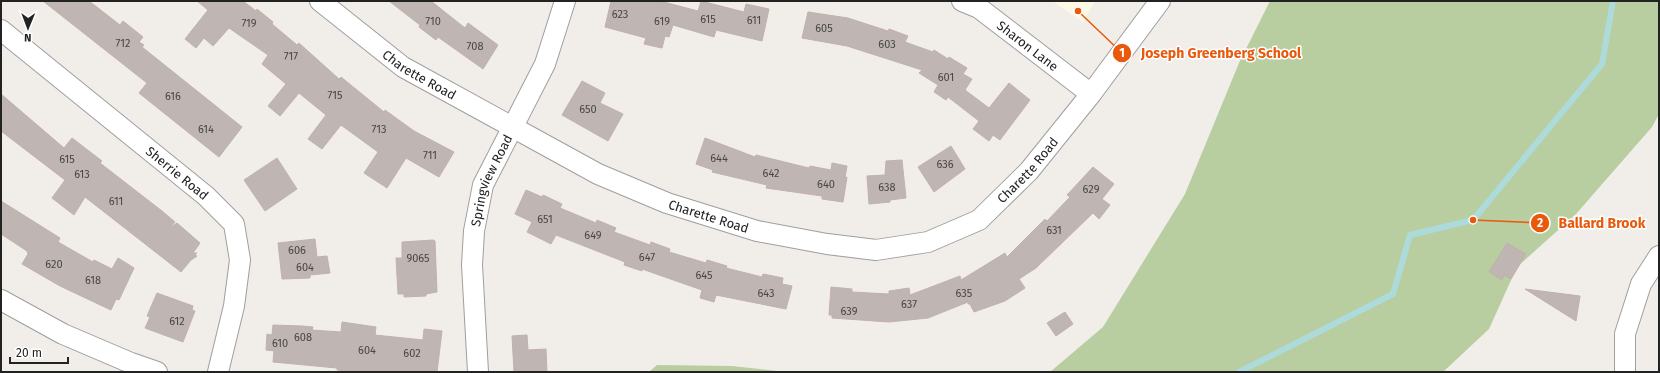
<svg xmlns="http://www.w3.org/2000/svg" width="1660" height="373" viewBox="0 0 1660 373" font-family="'Fira Sans',sans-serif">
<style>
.education{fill:#fdf8e6}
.forest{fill:#b8cea1}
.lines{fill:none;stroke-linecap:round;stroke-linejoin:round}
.stream{stroke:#addbdb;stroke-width:6}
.building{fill:#bfb5b2;stroke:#c2b1ac}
.minor-casing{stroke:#9f9f9f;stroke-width:22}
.minor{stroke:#fff;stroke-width:20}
.labels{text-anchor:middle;stroke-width:3;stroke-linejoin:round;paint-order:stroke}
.number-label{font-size:11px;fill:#494746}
.street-label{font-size:13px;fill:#222;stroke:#fff}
.leader{fill:none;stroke:#e8590c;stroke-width:1.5}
.callout-dot{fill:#e8590c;stroke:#fff;stroke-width:1.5}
.mark-label{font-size:12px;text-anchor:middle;font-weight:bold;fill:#fff}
.callout-label{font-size:14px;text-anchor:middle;font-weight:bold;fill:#e8590c;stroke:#fff;stroke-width:3;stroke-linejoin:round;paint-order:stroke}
</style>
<rect width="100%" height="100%" fill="#f1ede9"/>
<polygon class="education" points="1052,1 1095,1 1083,22"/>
<g class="forest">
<polygon points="1270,1 1659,1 1659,114 1652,127 1576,214 1517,267 1489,329 1443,372 1050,372 1103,327 1185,194 1239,63"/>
<polygon points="657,365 732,366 786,372 649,372"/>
</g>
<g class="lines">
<polyline class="stream" points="1239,372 1393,294 1410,235 1473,220 1602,64 1613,1"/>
</g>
<g class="building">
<polygon points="43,1 89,1 120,25 123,21 143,37 139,42 144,45 142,47 242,127 219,157 139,93 147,83"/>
<polygon points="197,1 243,1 256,11 257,9 273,22 272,24 297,45 299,43 339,79 341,77 384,112 385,110 414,131 454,152 439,177 406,158 387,188 364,173 378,152 341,125 322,149 308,139 326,115 299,93 280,116 268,106 286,84 262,64 268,55 229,28 213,46 204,38 196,48 185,39 208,10"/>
<polygon points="389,1 431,1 465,28 468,23 498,45 483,69 438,37 436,40 419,27 420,25"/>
<polygon points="611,1 660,1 698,11 701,1 744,12 746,4 769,9 762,41 716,30 714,37 673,25 669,37 665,36 662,48 644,44 646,38 605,27"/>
<polygon points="808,12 848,18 888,31 889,29 908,36 905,42 933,52 934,50 948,59 949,57 967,68 963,74 972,79 965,90 989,108 1009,83 1030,100 1000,140 993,135 989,141 973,129 979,121 948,97 946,100 934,92 938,85 919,73 922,70 847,46 802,38"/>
<polygon points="582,81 605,93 600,103 623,114 608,141 562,115"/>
<polygon points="1,94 64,148 72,138 102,161 100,163 162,211 175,222 170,228 177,223 200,243 193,253 197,253 195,255 197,256 191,260 181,272 85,197 74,215 52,198 65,180 1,131"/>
<polygon points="705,138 755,157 756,155 809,168 810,166 831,170 832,163 847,166 845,178 847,177 843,202 822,199 822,196 766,188 767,185 712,172 713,170 696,164"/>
<polygon points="951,146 965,169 934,192 918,167"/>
<polygon points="277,158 297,189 265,211 244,180"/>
<polygon points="902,160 906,198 890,200 890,202 869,204 867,176 885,175 886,161"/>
<polygon points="1093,167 1114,184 1102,199 1110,205 1099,219 1093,213 1036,268 1019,279 1025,288 1005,301 974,312 970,304 968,304 968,302 928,318 889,322 832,318 832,315 829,315 831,287 852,289 852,292 889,294 889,291 909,288 910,295 960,276 961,280 1005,253 1007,257 1045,219 1047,221 1070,197 1067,195"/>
<polygon points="526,190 542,197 543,195 562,204 560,208 596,223 597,220 616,228 614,232 650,245 651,242 670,249 669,252 706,263 707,260 727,266 726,268 762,277 763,274 783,278 782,284 792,286 786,309 716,295 714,302 700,298 702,290 642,269 642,271 624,265 625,262 556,235 551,244 527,232 532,222 515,214"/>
<polygon points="1,201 60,238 58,242 93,262 94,260 112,269 118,258 134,268 119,300 116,299 111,310 60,286 22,264 28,254 27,251 1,234"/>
<polygon points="315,239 317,257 327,256 330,273 310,275 310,278 282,279 278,243"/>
<polygon points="433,240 435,241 437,292 426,294 426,296 404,297 404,294 398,294 396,258 402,258 402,242"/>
<polygon points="1507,243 1526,254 1511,279 1504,275 1502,280 1489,272"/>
<polygon points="1525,289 1580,296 1576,321"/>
<polygon points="157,293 193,306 192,310 195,311 183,342 145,328 150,317 147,316"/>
<polygon points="1065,312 1073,324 1056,336 1047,323"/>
<polygon points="342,322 376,327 375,335 423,340 424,329 442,331 437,372 357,372 337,370 337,368 273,362 274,351 266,350 267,334 272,335 273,325 303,326 313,327 312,330 341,332"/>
<polygon points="527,335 528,350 546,349 547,372 514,372 512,336"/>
</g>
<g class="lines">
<defs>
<g id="minor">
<path id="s1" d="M 320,1 L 403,67 L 598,174 L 667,203 L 757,231 L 827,244 L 876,250 L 928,242 L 979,220 L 1029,171 L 1091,94 L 1160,1"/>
<path id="s2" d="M 962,1 L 979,8 L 1091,94"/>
<path id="s3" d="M 1,30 L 206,196 L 234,224 L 240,260 L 234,306 L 218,372"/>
<polyline points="1,300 63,334 131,363 157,372"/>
<path id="s4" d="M 478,372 L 472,265 L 474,231 L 483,185 L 545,64 L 565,1"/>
<polyline points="1625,372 1625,334 1641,284 1659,256"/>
</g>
</defs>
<use href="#minor" class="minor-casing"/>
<use href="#minor" class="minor"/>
</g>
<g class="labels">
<g class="number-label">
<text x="620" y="18">623</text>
<text x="708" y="23">615</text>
<text x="754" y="24">611</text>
<text x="433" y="25">710</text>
<text x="662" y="25">619</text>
<text x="249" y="27">719</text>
<text x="824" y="32">605</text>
<text x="123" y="47">712</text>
<text x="887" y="48">603</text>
<text x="475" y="50">708</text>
<text x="291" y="60">717</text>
<text x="946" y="81">601</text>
<text x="335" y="99">715</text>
<text x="173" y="100">616</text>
<text x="588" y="113">650</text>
<text x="206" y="133">614</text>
<text x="379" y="133">713</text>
<text x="430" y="159">711</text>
<text x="719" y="162">644</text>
<text x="67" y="163">615</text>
<text x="945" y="168">636</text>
<text x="771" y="177">642</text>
<text x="82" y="178">613</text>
<text x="826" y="188">640</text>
<text x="887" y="191">638</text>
<text x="1091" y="193">629</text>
<text x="116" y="205">611</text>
<text x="545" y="223">651</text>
<text x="1054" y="234">631</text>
<text x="593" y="239">649</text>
<text x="297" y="254">606</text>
<text x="647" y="261">647</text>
<text x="418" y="262">9065</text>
<text x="54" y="268">620</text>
<text x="305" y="271">604</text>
<text x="704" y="279">645</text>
<text x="93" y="284">618</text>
<text x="766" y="297">643</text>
<text x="964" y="297">635</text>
<text x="909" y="308">637</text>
<text x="849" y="315">639</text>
<text x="177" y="325">612</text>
<text x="303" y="341">608</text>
<text x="280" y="347">610</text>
<text x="367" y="354">604</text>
<text x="412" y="357">602</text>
</g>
<g class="street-label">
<text dy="5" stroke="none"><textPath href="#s2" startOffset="80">Sharon Lane</textPath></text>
<text dy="5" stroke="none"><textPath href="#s1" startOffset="124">Charette Road</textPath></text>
<text dy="5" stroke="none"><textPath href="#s1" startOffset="796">Charette Road</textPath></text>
<text dy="5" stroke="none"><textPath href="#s3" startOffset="227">Sherrie Road</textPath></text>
<text dy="5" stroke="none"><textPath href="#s4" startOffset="195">Springview Road</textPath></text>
<text dy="5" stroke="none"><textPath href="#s1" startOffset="447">Charette Road</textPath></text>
</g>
</g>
<path class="leader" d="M1078 11L1122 53M1473 220L1540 223"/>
<g class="callout-dot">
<circle cx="1078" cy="11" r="4"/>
<circle cx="1473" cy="220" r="4"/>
<circle cx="1122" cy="53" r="10"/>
<circle cx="1540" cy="223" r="10"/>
</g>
<g class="mark-label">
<text x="1122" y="57">1</text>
<text x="1540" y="227">2</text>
</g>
<g class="callout-label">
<text x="1221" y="58">Joseph Greenberg School</text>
<text x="1602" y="228">Ballard Brook</text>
</g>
<rect width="1660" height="373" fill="none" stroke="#222222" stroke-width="4"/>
<g transform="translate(28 28) rotate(181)" stroke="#ffffff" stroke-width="3" paint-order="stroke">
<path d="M0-3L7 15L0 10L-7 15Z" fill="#222222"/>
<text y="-6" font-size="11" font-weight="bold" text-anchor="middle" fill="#222222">N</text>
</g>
<path d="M10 357v6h58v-6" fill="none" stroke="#222222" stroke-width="2"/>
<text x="16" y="357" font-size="12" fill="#222222" stroke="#ffffff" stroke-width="3" paint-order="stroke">20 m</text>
</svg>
